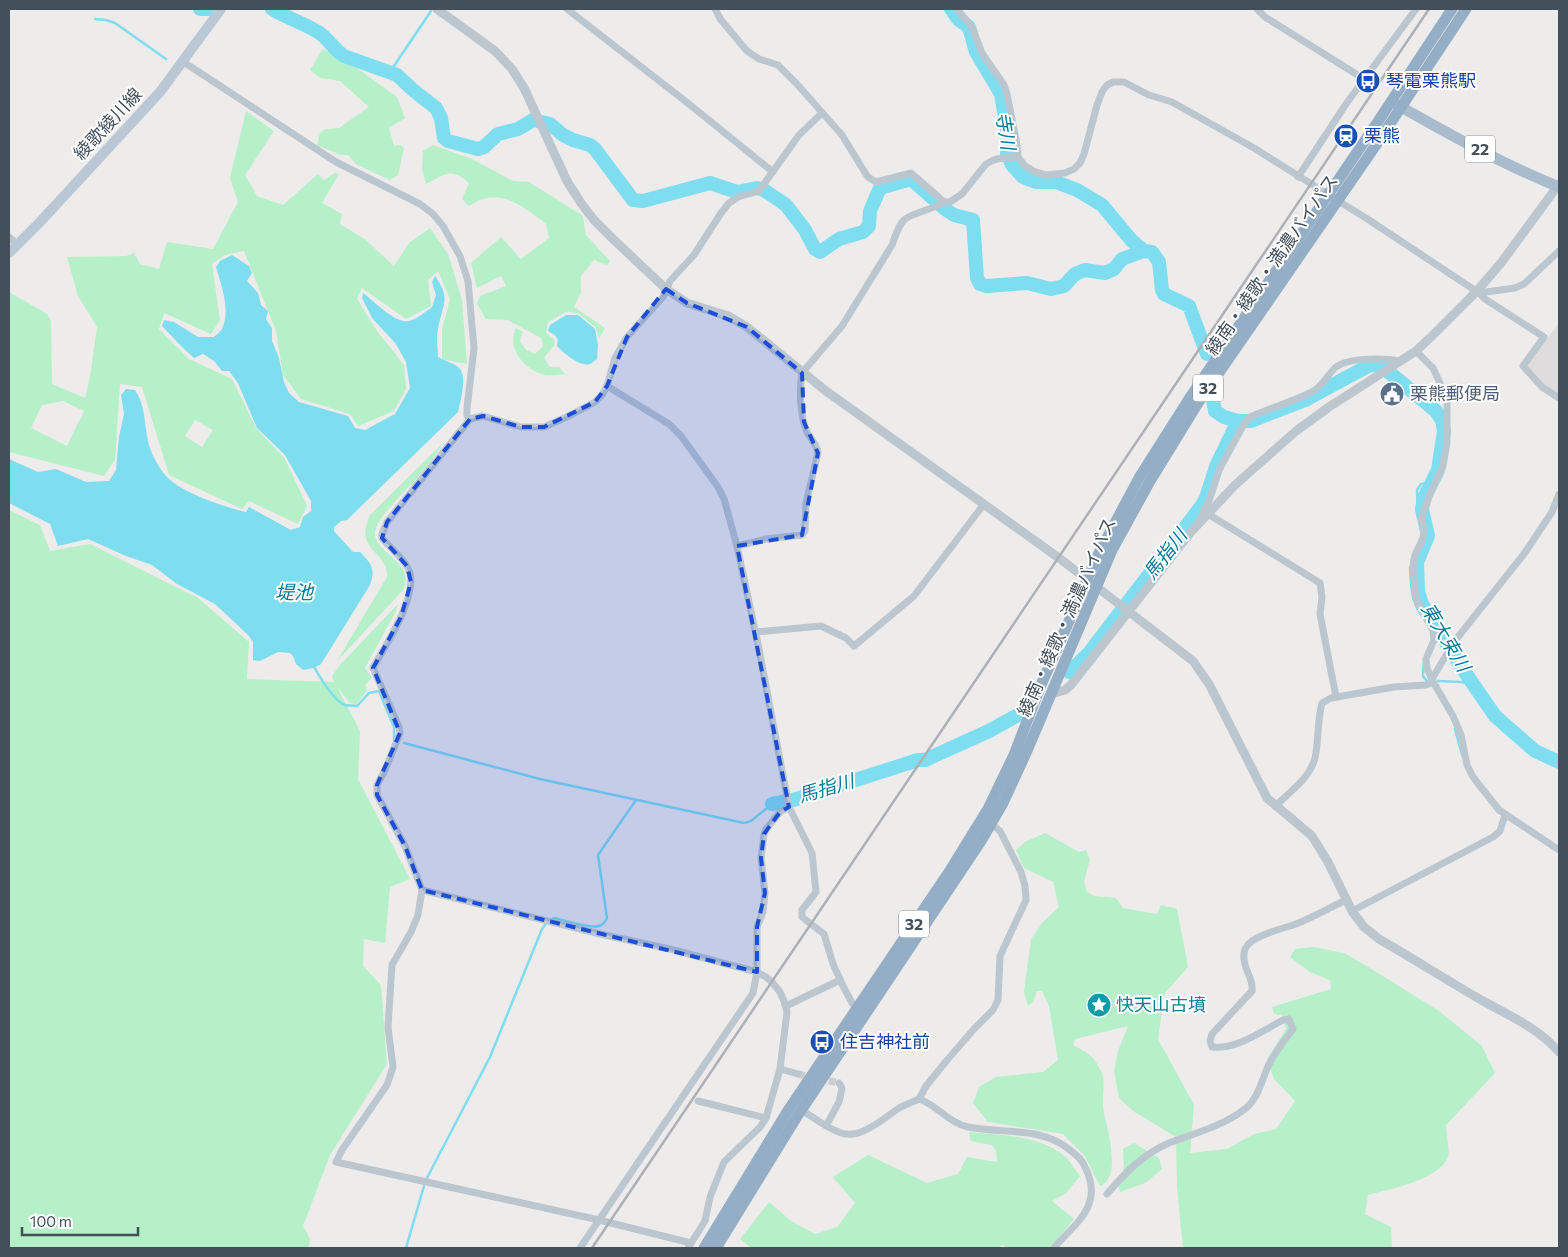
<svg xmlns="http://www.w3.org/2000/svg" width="1568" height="1257" viewBox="0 0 1568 1257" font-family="Commissioner,'Noto Sans JP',sans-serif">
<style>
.education{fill:#dfdcdd}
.green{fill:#b5f0c9;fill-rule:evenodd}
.water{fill:#7fddf0}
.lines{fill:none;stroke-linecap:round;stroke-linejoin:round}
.stream{stroke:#7fddf0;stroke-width:2.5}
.river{stroke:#7fddf0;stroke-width:14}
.minor-tunnel{stroke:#ccccce;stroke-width:7;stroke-dasharray:7 3.5;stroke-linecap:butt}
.minor{stroke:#bbc6cf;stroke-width:7}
.tertiary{stroke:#bbc6cf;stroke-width:9}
.secondary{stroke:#bac7d4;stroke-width:10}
.primary{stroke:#a8bccd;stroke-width:11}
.trunk{stroke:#94aec6;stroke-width:11}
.rail{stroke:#adb1b6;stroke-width:2.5}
.marked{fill:#1d4ed8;fill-opacity:0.2;stroke:#1d4ed8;stroke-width:4;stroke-dasharray:10 6;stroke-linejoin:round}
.labels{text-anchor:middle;stroke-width:4;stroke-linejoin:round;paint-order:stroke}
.shield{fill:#fff;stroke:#7b848b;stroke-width:1}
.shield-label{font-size:16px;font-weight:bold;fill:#434f59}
.transit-label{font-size:18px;fill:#164399;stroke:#fff;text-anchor:start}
.street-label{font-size:18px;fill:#434f59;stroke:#fff}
.service-label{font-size:18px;fill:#4e5e75;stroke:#fff;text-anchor:start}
.culture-label{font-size:18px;fill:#0d838f;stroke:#fff;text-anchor:start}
.water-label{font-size:19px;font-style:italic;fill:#067b93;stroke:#fff}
</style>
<rect width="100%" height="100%" fill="#eeebeb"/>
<polygon class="education" points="1559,323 1559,396 1543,385 1526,366"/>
<g class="green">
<polygon points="323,49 354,66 397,97 405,118 389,128 394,146 400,145 404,148 398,175 390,180 356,164 348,155 341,155 317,145 320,133 326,129 339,128 369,107 340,81 320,78 310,70"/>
<path d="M 246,111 L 274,131 L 245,175 L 257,196 L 283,205 L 318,174 L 324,180 L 335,173 L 339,174 L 322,203 L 342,214 L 340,224 L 366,240 L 394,266 L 409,243 L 430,228 L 448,254 L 462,300 L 467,364 L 442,359 L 442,329 L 450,299 L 438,271 L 428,280 L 431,306 L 406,319 L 362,288 L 357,299 L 377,331 L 404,365 L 406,389 L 394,411 L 358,426 L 350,414 L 301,399 L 283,375 L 276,331 L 244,251 L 225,255 L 212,264 L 220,320 L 211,334 L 164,313 L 159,329 L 189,359 L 232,379 L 256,428 L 285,459 L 307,506 L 298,524 L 249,501 L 242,509 L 169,475 L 142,387 L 120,384 L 115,460 L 104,476 L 9,452 L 9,292 L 47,314 L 51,321 L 52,384 L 85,398 L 90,377 L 97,327 L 78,296 L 67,257 L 126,256 L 134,253 L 140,264 L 159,269 L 167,242 L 213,249 L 238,202 L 230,178 ZM 63,401 L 84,411 L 67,446 L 31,428 L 42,405 ZM 195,420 L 213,430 L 202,447 L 185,436 Z"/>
<path d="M 433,145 L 472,159 L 513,181 L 529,182 L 583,216 L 586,235 L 610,261 L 607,265 L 594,260 L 581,276 L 581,292 L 574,307 L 605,328 L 599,339 L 596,328 L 578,313 L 566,312 L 548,322 L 546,333 L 554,339 L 555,344 L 544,358 L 550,367 L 559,367 L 565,374 C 559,374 551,376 545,375 C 524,370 506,348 516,328 L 523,332 L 520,341 L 526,350 L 535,354 L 543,346 L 541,338 L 508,320 L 486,319 L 477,304 L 480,296 L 506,286 L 501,276 L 477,288 L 471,263 L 501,237 L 521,259 L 549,238 L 546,224 C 529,211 506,191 483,199 C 478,200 473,204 469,206 L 462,199 L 469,183 C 450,167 446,174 426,184 L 422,169 L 423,151 Z"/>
<path d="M 444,442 C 437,452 431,462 423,471 C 412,486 377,515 375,532 C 373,553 417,562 403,590 L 337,661 L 387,577 C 389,551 353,551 370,515 Z"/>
<polygon points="9,510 40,525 50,551 90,544 198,598 249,642 247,679 334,682 332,676 340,665 398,604 396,611 365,668 372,678 365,685 367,691 356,704 350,703 337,687 360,731 358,779 410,879 390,887 385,943 364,939 363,966 381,985 387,1064 330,1155 303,1226 310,1239 309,1248 9,1248"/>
<path d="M 1045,833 L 1079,852 L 1086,850 L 1090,859 L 1084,882 L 1087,892 L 1094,896 L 1116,898 L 1123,908 L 1157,914 L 1161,905 L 1177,909 L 1188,967 L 1165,993 L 1158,1039 L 1194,1105 L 1190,1153 L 1227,1149 L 1254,1134 L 1276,1129 L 1295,1101 L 1274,1079 L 1267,1059 L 1286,1029 L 1282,1015 L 1274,1014 L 1272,1007 L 1331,989 L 1330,980 L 1310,972 L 1290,957 L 1295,949 L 1313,947 L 1344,953 L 1365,965 L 1439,1011 L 1482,1046 L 1495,1073 L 1446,1125 C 1446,1133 1450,1150 1448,1157 C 1439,1180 1390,1189 1368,1195 L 1365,1214 L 1391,1227 L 1392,1248 L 1183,1248 L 1177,1187 L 1176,1137 L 1133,1111 L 1119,1098 L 1114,1071 L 1118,1051 L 1128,1026 L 1075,1039 L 1073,1045 C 1088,1053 1093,1055 1101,1071 C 1106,1080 1102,1095 1103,1106 C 1105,1124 1124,1177 1100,1186 L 1084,1155 L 1063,1134 L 988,1122 L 973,1103 L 979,1087 L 996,1077 L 1043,1072 L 1058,1060 L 1049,1006 L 1042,991 L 1037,991 L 1033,1002 L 1028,1006 L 1024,992 L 1031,939 L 1043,922 L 1059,907 L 1053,882 L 1024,868 L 1016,850 L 1025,842 Z"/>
<path d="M 969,1132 C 1000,1135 1038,1135 1063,1155 C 1070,1160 1075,1170 1080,1176 L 1066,1193 L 1052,1201 L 1074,1219 L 1050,1248 L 1007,1248 L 1003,1245 L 997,1248 L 751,1248 L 740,1239 L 769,1202 L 791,1221 L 815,1234 L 837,1227 L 855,1203 L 833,1177 L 868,1155 L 927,1183 L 958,1174 L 967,1157 L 997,1162 L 996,1151 L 992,1145 L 971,1141 Z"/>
<polygon points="1134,1143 1159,1158 1162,1169 1145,1183 1120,1192 1119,1186 1124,1166 1123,1149"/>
</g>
<g class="water">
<path d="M 232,255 L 249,266 L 252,273 L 247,281 L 258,293 L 261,305 L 268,311 L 266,319 L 272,328 L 272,341 L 279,358 L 284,382 L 289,393 L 299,402 L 348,416 L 355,428 L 365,430 L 395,414 L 410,388 L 406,362 L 396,344 L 372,318 L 362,298 L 363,293 C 374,301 395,324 409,321 C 417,319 425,312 432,307 L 436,295 L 432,282 L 435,276 C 452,300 442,304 438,329 C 436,338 438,348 438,357 C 444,360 451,363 457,366 C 469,374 460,401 458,412 L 347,520 L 341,521 L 334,527 L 334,531 L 353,552 L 360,552 C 371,563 376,569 370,585 L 321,664 L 314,668 L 303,670 L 296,664 L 293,656 L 290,653 L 278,652 L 260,661 L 253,660 L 253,642 L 248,635 L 215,604 L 177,584 L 152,565 L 126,556 L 88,539 L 58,546 L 50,524 L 9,503 L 9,459 L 38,472 L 56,469 L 86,482 L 109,481 L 116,470 L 119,437 L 124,414 L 121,395 L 126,389 L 135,390 C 146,407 144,423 148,441 C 150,452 158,467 166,476 C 180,492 224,507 246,512 L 249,507 L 291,530 L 300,527 L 303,517 L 311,511 L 311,501 L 285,455 L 257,428 L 238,383 L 229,371 L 222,371 L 214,361 L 203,354 L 194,358 L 181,346 L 162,326 L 164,320 L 174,322 L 198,337 L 214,337 C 216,335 220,332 222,329 C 231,310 221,285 216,267 L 220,261 Z"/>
<path d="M 566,315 L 578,315 L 595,329 L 598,345 L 597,359 C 594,361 592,363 590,364 C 579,367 563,352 557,346 L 558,340 L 555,335 L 548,331 L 550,325 Z"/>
</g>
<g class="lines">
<g class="stream">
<polyline points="95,19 106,20 115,23 166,59"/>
<polyline points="390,72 431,11"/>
<polyline points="1418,519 1417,490 1421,484 1431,483"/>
<path d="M 1410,567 C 1411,585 1411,601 1422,616"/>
<polyline points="1424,660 1423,676 1426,680"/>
<path d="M 314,666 C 318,675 334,701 345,705 C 348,706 354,705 357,706 L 369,693 L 379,691 L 394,727 L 394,740"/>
<polyline points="1438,681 1461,682 1474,685"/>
<polyline points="1455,729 1462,755"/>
<polyline points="404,743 540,779 744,823 751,821 772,804"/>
<path d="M 552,919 L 554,918 C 565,920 588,929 599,926 C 603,925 605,922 607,918 L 598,855 L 636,800"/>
<polyline points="427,1178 490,1057 542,929 545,925"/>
<polyline points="406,1248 424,1186"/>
</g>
<g class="river">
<polyline points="200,9 208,9"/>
<path d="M 272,9 C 287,18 304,23 318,32 C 328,38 334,50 344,56 L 397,75 L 413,90 L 436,108 L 441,118 L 444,138 L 448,141 L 478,149 L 484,147 L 498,134 L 518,129 L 533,120 L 550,124 L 563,135 L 573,140 L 590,145 L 595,149 L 633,200 L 643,201 L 710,183 L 737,192 L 757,188 L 764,190 L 786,205 L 805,230 L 815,249 L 820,252 L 839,239 L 863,232 L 869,226 L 870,211 L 880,188 L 911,179 L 945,209 L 954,215 L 973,220 L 977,278 L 980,284 L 987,286 L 1027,283 L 1051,289 L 1064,286 L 1075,274 L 1085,270 L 1105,273 L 1114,269 L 1122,259 L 1144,251 L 1152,252 L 1159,262 L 1162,290 L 1164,294 L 1189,306 L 1207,354"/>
<polyline points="951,9 958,19 969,27 976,52 1001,94 1009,141 1007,153 1012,165 1023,177 1036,182 1056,182 1077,190 1102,205 1132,241 1144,251"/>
<polyline points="1213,401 1215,411 1224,417 1238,421 1251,421 1305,400 1368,366 1379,364 1436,411 1442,420 1444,431 1438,470 1424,498 1422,509 1428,536 1417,562 1418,592 1422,604 1460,665 1495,716 1535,751 1559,762"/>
<polyline points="1069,672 1089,653 1200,508 1206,498 1217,464 1238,421"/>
<polyline points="772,804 793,800 918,760 925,760 989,731 1018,715"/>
</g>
<polyline class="minor-tunnel" points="798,1074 839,1083"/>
<g class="minor">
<polyline points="567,9 689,104 773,172"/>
<path d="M 715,9 L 721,20 L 747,51 L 759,59 L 778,65 L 796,83 L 842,135 L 864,171 L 868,177 L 876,182 L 911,173 L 944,202 L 950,202 L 962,194 L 986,164 C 996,157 1006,158 1018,157"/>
<polyline points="957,9 972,27 982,53 1004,85 1007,94 1017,145 1018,157 1025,166 1035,172 1046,175 1065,173 1074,169 1080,163 1084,154 1097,105 1102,92 1107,85 1113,82 1124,82 1149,95 1172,102 1254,148 1369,220 1479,293 1485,299 1544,337 1523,366 1542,387 1559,398"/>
<polyline points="1257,9 1265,17 1364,79"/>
<polyline points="182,61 336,162 420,204 433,214 443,226 460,256 468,281 474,348 467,408 467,416 470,419"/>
<polyline points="1298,177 1346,104 1416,9"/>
<polyline points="9,237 17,244"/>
<polyline points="1479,293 1515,288 1524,284 1559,251"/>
<polyline points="1416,351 1433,368 1447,398 1447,442 1443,466 1430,494 1421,519 1424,530 1423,538 1415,555 1413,567 1416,599 1433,630 1434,640 1426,659 1427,668 1432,680 1453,716 1461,735 1467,765 1473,777 1499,810 1559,850"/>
<polyline points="607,386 669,424 681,436 718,487 724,499 737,546 758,644 789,807 812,853 816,892 802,910 802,917 824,934 833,964 843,986 852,1003 857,1008"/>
<polyline points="1208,514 1320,583 1322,597 1320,614 1336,697"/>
<path d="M 1199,521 L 1210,498 L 1219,470 L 1244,424 L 1250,417 C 1270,408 1292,402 1312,392 C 1323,386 1327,375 1336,367 C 1350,357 1385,358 1401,361"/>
<path d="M 737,546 L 766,539 L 802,535 L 805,531 L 806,503 L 818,453 C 817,445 811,439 807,432 C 800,416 799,390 802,373 L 842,326 L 892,245 C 895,237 898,226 904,220 C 913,212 933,210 944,202"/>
<polyline points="756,632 821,626 846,638 854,646 914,596 984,504"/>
<path d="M 1275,806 C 1289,793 1310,778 1315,758 C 1319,740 1317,721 1322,703 L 1331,698 L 1394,687 L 1426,685 L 1429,684 L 1454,642 L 1524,554 L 1552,512 L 1559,494"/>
<polyline points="422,890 600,934 670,949 757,972 766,977 772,982 780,992 784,1001 787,1012 780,1069 766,1118 698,1101"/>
<polyline points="1352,911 1493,837 1500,831 1505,815"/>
<polyline points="786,1006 840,980"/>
<polyline points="780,1069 798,1074"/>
<polyline points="919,1099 926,1086 948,1059 974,1029 993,1010 998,1000 1000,956 1026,900 1025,886 1021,872 1000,831 989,822"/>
<path d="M 800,1109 C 813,1117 826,1128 841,1133 C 862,1140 884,1117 901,1107 C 907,1104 913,1102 919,1099 C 937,1105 949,1123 968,1127 C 1003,1134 1041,1126 1070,1150 C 1077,1156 1082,1159 1085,1167 C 1091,1179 1094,1191 1089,1204 C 1083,1221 1065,1234 1054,1248"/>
<polyline points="826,1126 839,1102 842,1088 839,1083"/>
<path d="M 1107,1194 C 1125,1173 1143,1154 1169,1143 C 1195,1133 1224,1126 1246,1108 C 1259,1097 1262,1079 1269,1064 C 1276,1052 1284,1040 1293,1029 L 1289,1019 L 1283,1020 C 1262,1031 1236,1050 1212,1047 L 1210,1041 L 1212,1034 L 1252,991 C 1254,978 1242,968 1244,954 C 1244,948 1248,944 1252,941 C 1265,932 1282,929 1296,924 C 1313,917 1329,908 1346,900"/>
<path d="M 691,1243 L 599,1220 L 336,1162 L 342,1150 L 387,1085 L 393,1067 L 388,1027 L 392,965 L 411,932 L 418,915 L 422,890 L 405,846 L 377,795 L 377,785 L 385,770 L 400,733 L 399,727 L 373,668 C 385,646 421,593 408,568 C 402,557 390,548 382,538 L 382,534 L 387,522 L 470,419 L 483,416 L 521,427 L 544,427 L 569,416 L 595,402 L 602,395 L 607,386 L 615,358 L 627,337 L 663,297 L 670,281 L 694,255 L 721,213 L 729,203 L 738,197 L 759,191 L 799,135 L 822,113"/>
<polyline points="580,1248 753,993 757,972 757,927 763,912 765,893 761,858 764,834 766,829 780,812 789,807"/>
<polyline points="688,1248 705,1221 710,1197 724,1162 760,1127 766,1118"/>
</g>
<g class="tertiary">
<path d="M 437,9 L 495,51 L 512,69 L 524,88 L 567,181 L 581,203 L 594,220 L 613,239 L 666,289 L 687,303 L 728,316 L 747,327 L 826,391 L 1059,558 L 1193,661 L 1209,684 L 1267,798 L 1312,836 L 1328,862 L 1352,911 L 1364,927 L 1379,939 C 1414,959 1448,981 1483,1001 C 1510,1016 1538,1028 1559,1052"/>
<polyline points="1051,694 1065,690 1071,685 1190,533 1235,485 1296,431 1329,407 1416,351 1432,336 1477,291 1501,263 1559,184"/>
</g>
<polyline class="secondary" points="9,253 41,221 160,92 221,9"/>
<path class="primary" d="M 1394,103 C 1447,133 1502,164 1559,187"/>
<g class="trunk">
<polyline points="704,1248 787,1112 951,869 988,809 1014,755 1041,685 1098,555 1139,478 1191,396 1377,123 1452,9"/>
<polyline points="716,1248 796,1118 981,841 1003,803 1026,753 1112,550 1150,481 1196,406 1376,145 1466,9"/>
</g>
<polyline class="rail" points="592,1248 1429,9"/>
</g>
<path class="marked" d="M 666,289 L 687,303 L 747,327 L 802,373 L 804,422 L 818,453 L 802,535 L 737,546 L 789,807 L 780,812 L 764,834 L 761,858 L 765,893 L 757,927 L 757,972 L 422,890 L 405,846 L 377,795 L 377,785 L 400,733 L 373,668 L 401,617 L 411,582 L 407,566 L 382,538 L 387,522 L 470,419 L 483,416 L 521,427 L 544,427 L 595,402 L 607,386 L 627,337 Z"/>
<defs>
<symbol id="bus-disc" viewBox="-11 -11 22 22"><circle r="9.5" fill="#1a4fb4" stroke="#fff"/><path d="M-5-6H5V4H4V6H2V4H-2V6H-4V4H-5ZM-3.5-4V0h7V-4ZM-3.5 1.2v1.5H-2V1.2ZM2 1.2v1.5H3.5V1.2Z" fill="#fff"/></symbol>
<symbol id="station-disc" viewBox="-11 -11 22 22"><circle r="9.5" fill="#1a4fb4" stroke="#fff"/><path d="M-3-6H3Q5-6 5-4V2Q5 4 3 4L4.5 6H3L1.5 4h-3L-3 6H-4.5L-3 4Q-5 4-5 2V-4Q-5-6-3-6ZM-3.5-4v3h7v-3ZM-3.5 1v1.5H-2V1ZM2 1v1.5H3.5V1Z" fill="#fff"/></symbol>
<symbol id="civic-disc" viewBox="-11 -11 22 22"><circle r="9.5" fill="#5c6f8a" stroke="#fff"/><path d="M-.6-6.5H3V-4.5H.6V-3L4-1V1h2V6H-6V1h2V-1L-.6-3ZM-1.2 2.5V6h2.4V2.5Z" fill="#fff"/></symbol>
<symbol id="sight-disc" viewBox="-11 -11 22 22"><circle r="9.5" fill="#0f9aa8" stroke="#fff"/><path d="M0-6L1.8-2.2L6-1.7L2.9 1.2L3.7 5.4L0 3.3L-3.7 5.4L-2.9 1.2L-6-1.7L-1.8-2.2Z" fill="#fff"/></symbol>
</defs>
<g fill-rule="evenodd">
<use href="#bus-disc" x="1354" y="67" width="28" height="28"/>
<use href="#station-disc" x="1332" y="122" width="28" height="28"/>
<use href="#civic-disc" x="1378" y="380" width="28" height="28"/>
<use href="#sight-disc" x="1085" y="991" width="28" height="28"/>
<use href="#bus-disc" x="808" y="1028" width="28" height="28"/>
</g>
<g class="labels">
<g class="shield">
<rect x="1465" y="135.5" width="30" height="27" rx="4"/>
<rect x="1193" y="374.5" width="30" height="27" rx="4"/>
<rect x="899" y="910.5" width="30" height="27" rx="4"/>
</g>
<g class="shield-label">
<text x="1480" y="155">22</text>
<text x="1208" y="394">32</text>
<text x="914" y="930">32</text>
</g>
<g class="transit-label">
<text x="1386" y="87">琴電栗熊駅</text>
<text x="1364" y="142">栗熊</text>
<text x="840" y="1048">住吉神社前</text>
</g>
<g class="street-label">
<text transform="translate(108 124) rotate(-47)" y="6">綾歌綾川線</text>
<text transform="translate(1272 265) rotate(-55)" y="6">綾南・綾歌・満濃バイパス</text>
<text transform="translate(1067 617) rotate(-66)" y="6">綾南・綾歌・満濃バイパス</text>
</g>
<g class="service-label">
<text x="1410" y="400">栗熊郵便局</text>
</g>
<g class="culture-label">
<text x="1116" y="1011">快天山古墳</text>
</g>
<g class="water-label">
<text transform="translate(1006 131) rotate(81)" y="7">寺川</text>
<text transform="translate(1165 554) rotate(-52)" y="7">馬指川</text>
<text x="294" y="599">堤池</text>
<text transform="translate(1446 637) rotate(59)" y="7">東大束川</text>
<text transform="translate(826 788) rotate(-16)" y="7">馬指川</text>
</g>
</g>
<rect width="1568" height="1257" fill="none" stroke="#434f59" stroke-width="20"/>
<path d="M22 1227v8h116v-8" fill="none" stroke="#434f59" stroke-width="2.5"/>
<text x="30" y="1227" font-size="15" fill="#434f59" stroke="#ffffff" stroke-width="4" paint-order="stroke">100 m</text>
</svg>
